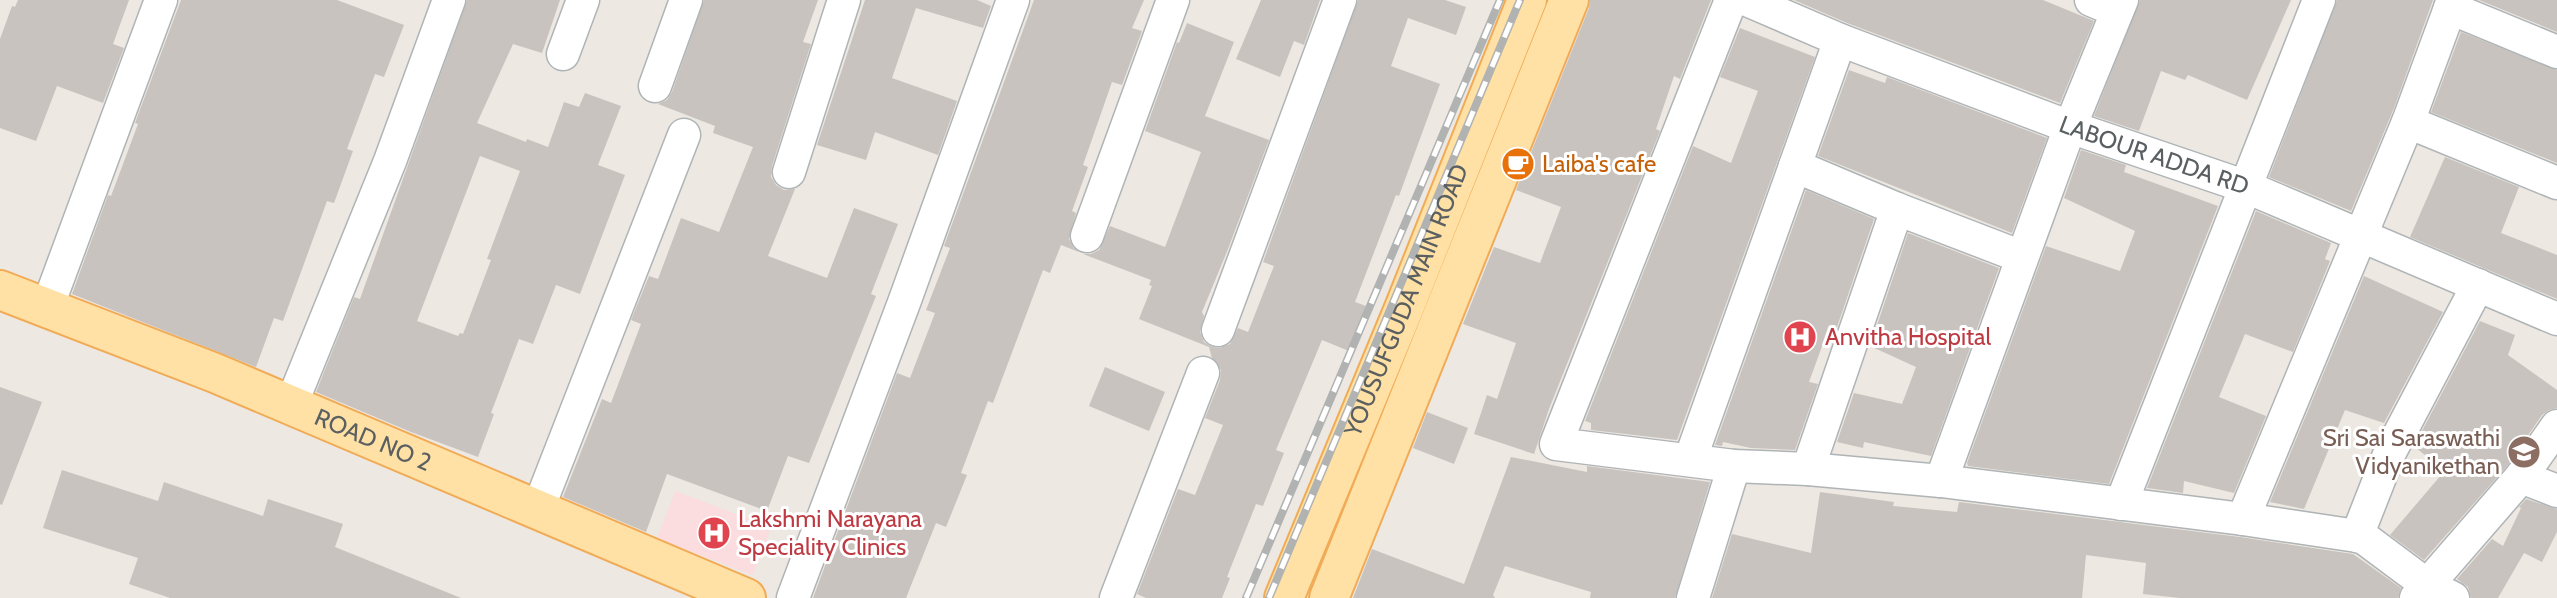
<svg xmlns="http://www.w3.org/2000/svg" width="2557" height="598" viewBox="0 0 2557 598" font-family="Cabin,sans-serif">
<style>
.medical{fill:#fbdddf}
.building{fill:#c8c3be;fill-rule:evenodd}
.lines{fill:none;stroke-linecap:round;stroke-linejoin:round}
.minor-casing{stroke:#afb4b7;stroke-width:35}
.major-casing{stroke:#f1ab57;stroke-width:42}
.minor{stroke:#fff;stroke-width:32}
.major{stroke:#ffe1a5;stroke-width:38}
.rail-casing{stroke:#b1b2b2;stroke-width:8}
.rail{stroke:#fff;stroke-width:5;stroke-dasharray:16;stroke-linecap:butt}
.labels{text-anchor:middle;stroke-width:6;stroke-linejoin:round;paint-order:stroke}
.street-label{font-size:24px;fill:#5a5f62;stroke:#fff}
.food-label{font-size:24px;fill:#c56008;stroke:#fff;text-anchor:start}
.health-label{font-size:24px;fill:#be3a42;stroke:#fff;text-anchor:start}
.education-label{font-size:24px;fill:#785e54;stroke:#fff;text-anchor:end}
</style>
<rect width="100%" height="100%" fill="#ede8e1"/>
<polygon class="medical" points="675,491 771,527 753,575 657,539"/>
<g class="building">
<polygon points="18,0 129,0 113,44 124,48 103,103 57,86 36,141 0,128 0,39 12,6 15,7"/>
<polygon points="181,0 337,0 404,25 384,77 375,74 347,149 353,151 334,203 327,201 283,321 274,318 256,367 72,294 108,195 111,196 138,124 135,123"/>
<path d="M 467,0 L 560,0 L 542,53 L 513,44 L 477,123 L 526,142 L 527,139 L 548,147 L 564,102 L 579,107 L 585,93 L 621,106 L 598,165 L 625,175 L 580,294 L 556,285 L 533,344 L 519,339 L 491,413 L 494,414 L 478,457 L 411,432 L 316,392 L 354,297 L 360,299 ZM 480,156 L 520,171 L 487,259 L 491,260 L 463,334 L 460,333 L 458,336 L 417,321 Z"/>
<polygon points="704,0 818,0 803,42 811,44 772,166 771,177 776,185 784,190 795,189 768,256 827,278 854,208 898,224 871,294 876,296 809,463 788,456 767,511 667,474 646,532 563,497 602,399 611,403 641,324 631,320 649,276 658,279 681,218 719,232 753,147 713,133 715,126 658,104 667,100 672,92"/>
<polygon points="865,0 977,0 991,6 983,28 916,8 892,78 957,101 938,155 875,132 866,160 817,145"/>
<polygon points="1034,0 1144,0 1132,28 1142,31 1122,85 1112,82 1083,165 1088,167 1072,211 1076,213 1069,239 1073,247 1079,252 1061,245 1050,273 1043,270 993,403 988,401 961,473 967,475 946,527 936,523 906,598 813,598 897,373 910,378 935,313 926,310 950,248 944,246"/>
<polygon points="1261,0 1320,0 1304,45 1294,41 1280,77 1236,59"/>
<polygon points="1358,0 1445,0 1466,7 1456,35 1408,18 1391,66 1440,84 1399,196 1396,195 1355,302 1366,306 1349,351 1322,340 1276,450 1284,453 1263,506 1256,504 1227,577 1230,578 1222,598 1146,598 1137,594 1178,489 1195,495 1223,425 1205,418 1220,380 1221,370 1212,358 1209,347 1139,319 1152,286 1149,285 1151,280 1083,254 1091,254 1099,250 1110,226 1165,247 1201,152 1145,131 1177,42 1179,43 1187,23 1234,42 1205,116 1269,140 1228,249 1202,312 1204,316 1200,332 1204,342 1212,347 1220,348 1230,344 1238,328 1248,332 1274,266 1263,262"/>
<polygon points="1590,0 1711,0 1680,79 1674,76 1656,129 1660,131 1549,409 1534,454 1474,434 1487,395 1497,399 1516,343 1463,324 1494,247 1540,263 1561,207 1516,190 1589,8"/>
<polygon points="1794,0 2043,0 2094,21 2060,103 1847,23"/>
<polygon points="2140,0 2291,0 2247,100 2188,75 2185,80 2161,71 2139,131 2094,116"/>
<polygon points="2337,0 2433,0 2394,108 2351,211 2269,177"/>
<polygon points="2479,0 2557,0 2557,32"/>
<polygon points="1740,28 1815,57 1677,440 1591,430 1591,423 1585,421 1693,146 1731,163 1758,91 1720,77"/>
<polygon points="2461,32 2557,70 2557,163 2431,112"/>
<polygon points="1849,70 1885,83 1887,77 2047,138 2012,233 1818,156"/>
<polygon points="2081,150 2126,165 2124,172 2218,206 2109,484 1968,466 1967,463 2046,246 2120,271 2135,231 2064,198"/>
<polygon points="2445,157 2519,187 2501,233 2557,255 2557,299 2410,237"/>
<polygon points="1806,190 1874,219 1836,330 1829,327 1809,382 1818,384 1795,450 1751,448 1723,442 1722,446 1715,445"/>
<polygon points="2256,211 2331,243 2325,259 2330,261 2293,352 2245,334 2219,397 2266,416 2234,493 2184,481 2183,493 2147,488"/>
<polygon points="1908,233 1999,268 1931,456 1864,442 1863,448 1837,442 1854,393 1902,404 1916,367 1870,346"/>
<polygon points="2364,276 2443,312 2384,423 2345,410 2304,509 2270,502"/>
<polygon points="2480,321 2515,335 2508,355 2557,390 2557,408 2549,410 2542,415 2507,466 2424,560 2390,535 2442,474 2430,464 2432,461 2414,446"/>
<polygon points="1105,367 1165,392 1149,431 1089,406"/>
<polygon points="0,387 42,402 2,505 0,504"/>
<polygon points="1427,412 1468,428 1454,464 1413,448"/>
<polygon points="1511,457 1587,472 1587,466 1710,482 1675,598 1590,598 1591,592 1505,566 1493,595 1495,598 1353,598 1372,549 1464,584"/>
<polygon points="62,470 158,501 164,482 263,516 268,499 343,524 335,547 461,598 170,598 129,584 138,558 43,528"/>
<polygon points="1820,492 1894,502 1893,506 1957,512 1959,502 2240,537 2353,554 2401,588 2398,598 2180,598 2143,594 2146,563 2086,555 2082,598 1712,598 1732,534 1811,553"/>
<polygon points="2526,499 2557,509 2557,532 2542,562 2524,553 2498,598 2471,598 2468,587 2457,579 2492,539 2503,546 2521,508 2519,507"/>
</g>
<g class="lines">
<defs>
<g id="minor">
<polyline points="1731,0 1556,444 1734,466 1808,469 1941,481 2243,519 2357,536 2364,538 2427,585 2453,598"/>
<path id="s1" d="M 1747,0 L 1840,40 L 2070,127 L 2244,186 L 2557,319"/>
<polyline points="2091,0 2117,11"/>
<polyline points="2450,8 2557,52"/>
<polyline points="563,54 583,0"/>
<polyline points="655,86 686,0"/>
<polyline points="2408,122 2557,183"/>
<polyline points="1795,166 1897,209 2022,257"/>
<polyline points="789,172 844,0"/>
<polyline points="1087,236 1173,0"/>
<polyline points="47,308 161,0"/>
<polyline points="1218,330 1340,0"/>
<polyline points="291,405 390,161 449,0"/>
<polyline points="1690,460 1840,40"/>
<polyline points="1808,469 1897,209"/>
<polyline points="2521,477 2557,491"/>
<polyline points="1941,481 2070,127 2122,0"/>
<polyline points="2121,504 2319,0"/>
<polyline points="538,509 684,135"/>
<polyline points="2243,519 2408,122 2453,0"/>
<polyline points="2357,536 2390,452 2478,285"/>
<polyline points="793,598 905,300 1013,0"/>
<polyline points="1116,598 1203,373"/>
<polyline points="1693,598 1734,466"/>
<polyline points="2416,598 2521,477 2557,426"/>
</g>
<g id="major">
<path id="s2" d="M 0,290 L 215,373 L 746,598"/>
<path id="s3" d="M 1284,598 L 1405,306 L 1527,0"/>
<polyline points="1329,598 1569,0"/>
</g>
</defs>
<use href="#minor" class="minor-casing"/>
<use href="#major" class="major-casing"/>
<use href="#minor" class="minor"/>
<use href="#major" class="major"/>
<defs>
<g id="rail">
<polyline points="1246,598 1500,0"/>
<polyline points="1269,598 1520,0"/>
</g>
</defs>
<use href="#rail" class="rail-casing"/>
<use href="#rail" class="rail"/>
</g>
<defs>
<symbol id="cafe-disc" viewBox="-11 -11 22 22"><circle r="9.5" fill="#e8710a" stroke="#fff"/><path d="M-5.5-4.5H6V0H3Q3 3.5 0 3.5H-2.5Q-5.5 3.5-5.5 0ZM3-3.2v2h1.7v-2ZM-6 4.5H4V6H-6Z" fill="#fff"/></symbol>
<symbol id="hospital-disc" viewBox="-11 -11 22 22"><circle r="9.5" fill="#e0444e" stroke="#fff"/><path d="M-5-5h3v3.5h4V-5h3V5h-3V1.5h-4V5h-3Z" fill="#fff"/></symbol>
<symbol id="university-disc" viewBox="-11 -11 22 22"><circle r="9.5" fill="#8d6e63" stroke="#fff"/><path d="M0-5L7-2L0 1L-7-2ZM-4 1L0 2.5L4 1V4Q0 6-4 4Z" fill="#fff"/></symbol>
</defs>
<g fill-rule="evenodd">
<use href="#cafe-disc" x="1499" y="145" width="38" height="38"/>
<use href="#hospital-disc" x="1781" y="318" width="38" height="38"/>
<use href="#university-disc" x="2505" y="433" width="38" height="38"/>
<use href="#hospital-disc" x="695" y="514" width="38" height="38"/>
</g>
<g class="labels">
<g class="street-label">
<text dy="8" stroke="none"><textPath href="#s1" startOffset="436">LABOUR ADDA RD</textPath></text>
<text dy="8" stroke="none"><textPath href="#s3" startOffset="322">YOUSUFGUDA MAIN ROAD</textPath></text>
<text dy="8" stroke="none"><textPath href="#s2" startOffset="402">ROAD NO 2</textPath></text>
</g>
<g class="food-label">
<text x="1542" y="172">Laiba's cafe</text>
</g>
<g class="health-label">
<text x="1825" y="345">Anvitha Hospital</text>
<text x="738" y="527">Lakshmi Narayana<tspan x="738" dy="28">Speciality Clinics</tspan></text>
</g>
<g class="education-label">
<text x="2500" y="446">Sri Sai Saraswathi<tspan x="2500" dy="28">Vidyanikethan</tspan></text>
</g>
</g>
</svg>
